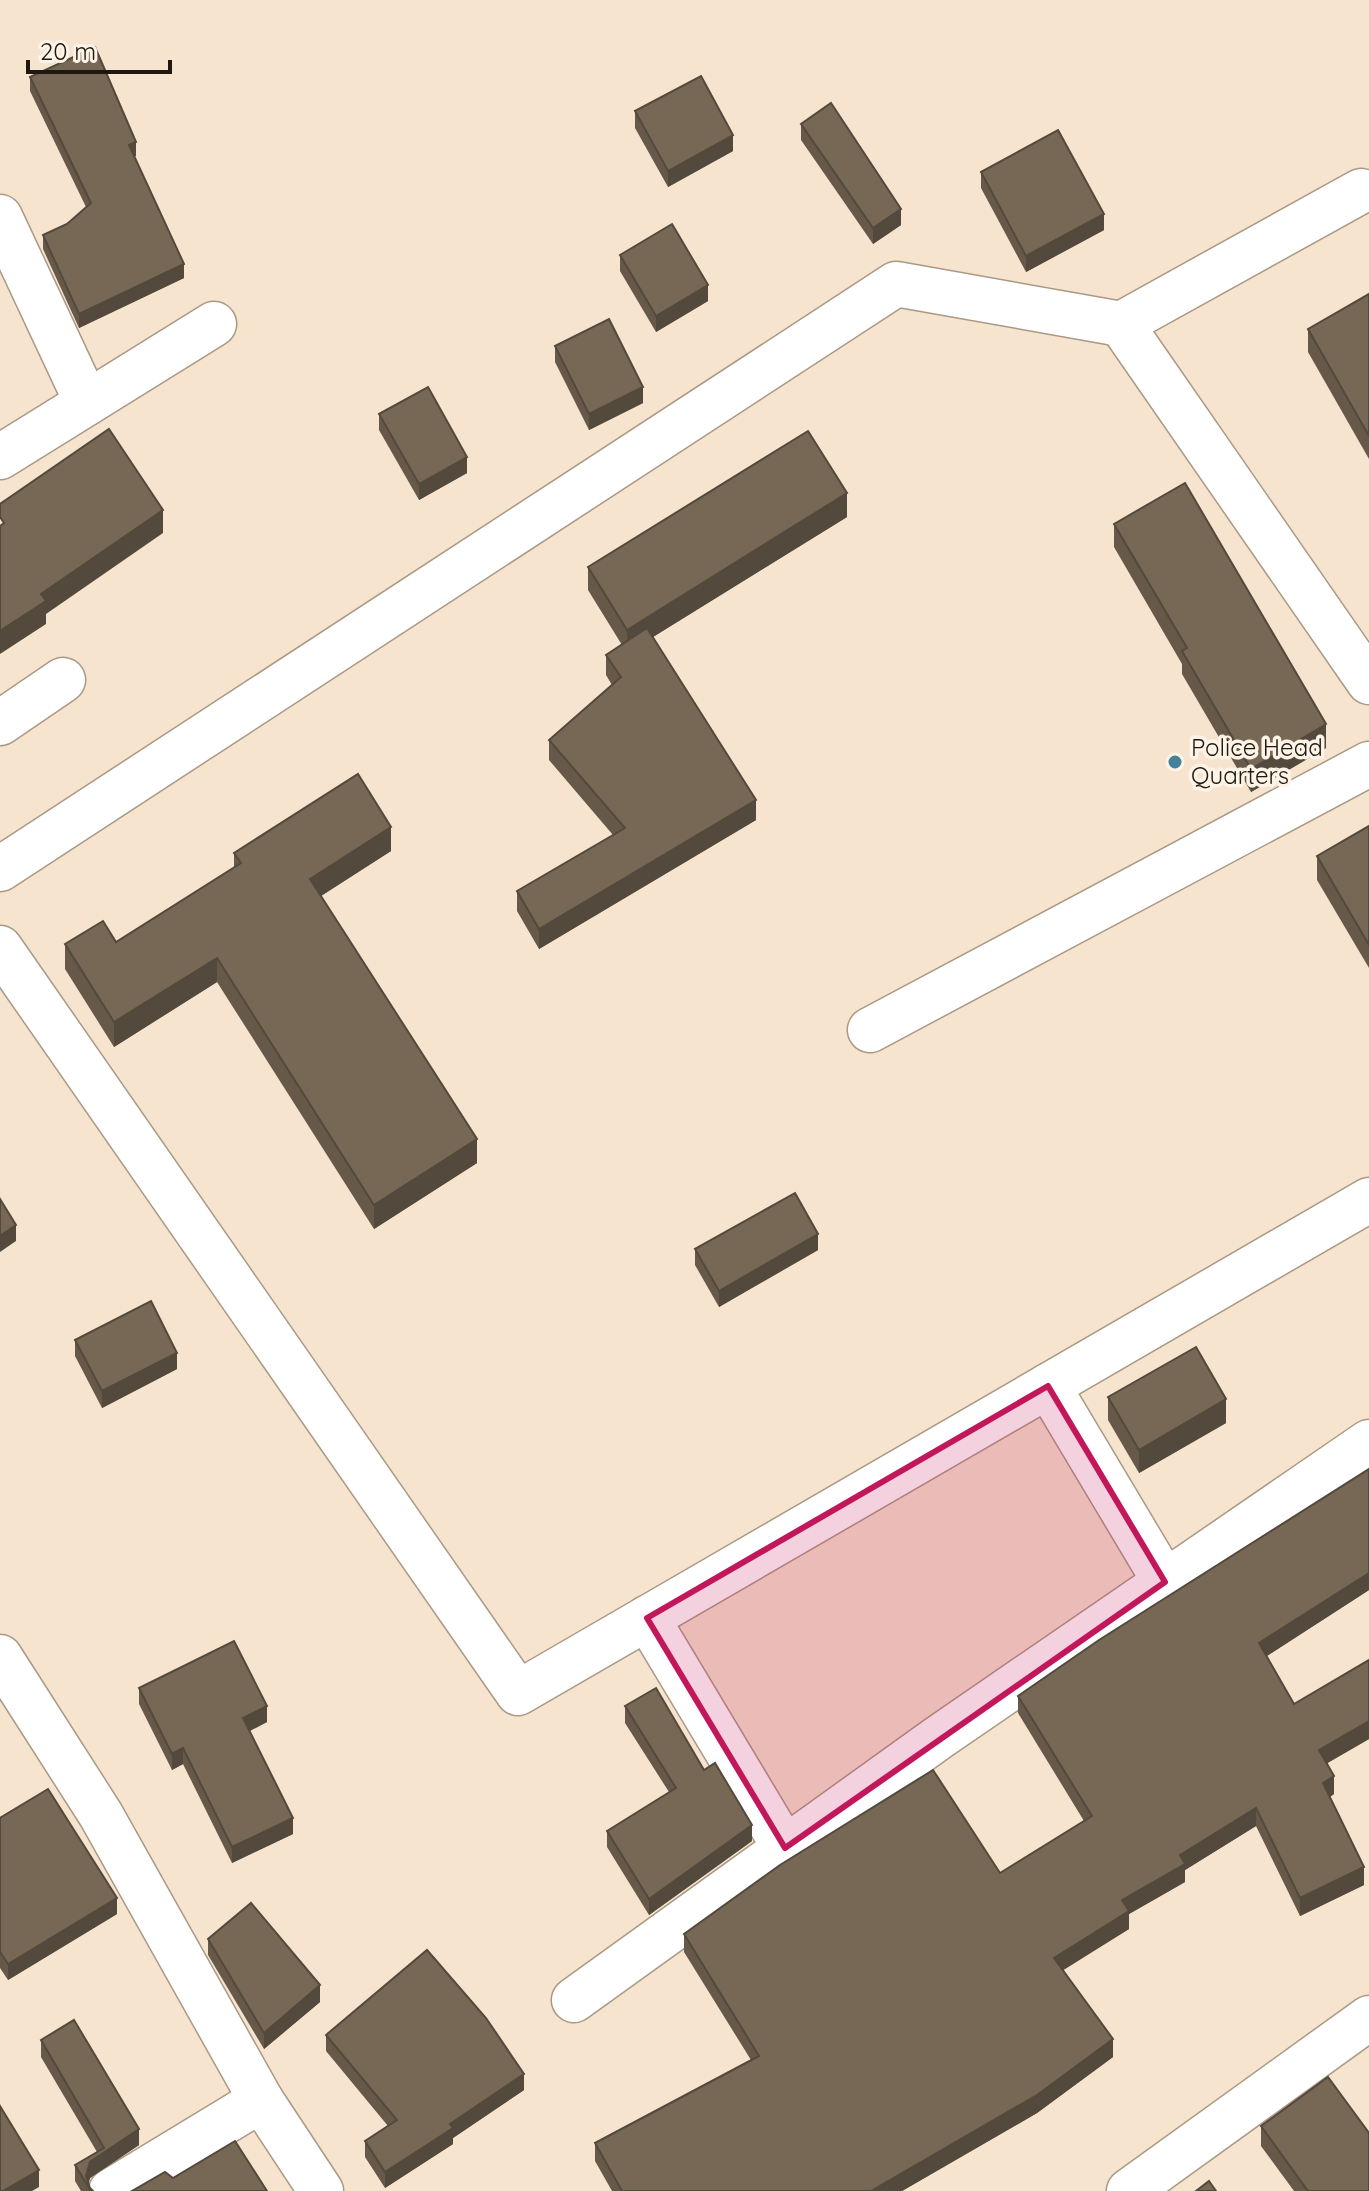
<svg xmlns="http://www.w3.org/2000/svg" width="1369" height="2191" viewBox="0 0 1369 2191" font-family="Quicksand,sans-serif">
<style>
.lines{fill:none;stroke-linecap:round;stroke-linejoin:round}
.minor-casing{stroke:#a99985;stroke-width:47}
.minor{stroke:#fff;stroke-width:44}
.wall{fill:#665949}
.shaded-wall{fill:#53493c}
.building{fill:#776855;stroke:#53493c;stroke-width:2}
.marked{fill:#c2185b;fill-opacity:0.2;stroke:#c2185b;stroke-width:6;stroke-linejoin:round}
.poi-dot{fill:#448298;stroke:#fdf3e6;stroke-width:3}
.labels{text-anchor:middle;stroke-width:7;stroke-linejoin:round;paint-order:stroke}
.poi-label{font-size:24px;fill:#1e1810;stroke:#fdf3e6;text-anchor:start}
</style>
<rect width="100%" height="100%" fill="#f6e4cf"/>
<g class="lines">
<defs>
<g id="minor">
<polyline points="0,217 87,403"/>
<polyline points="1121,324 1369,682"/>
<polyline points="0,457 214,324"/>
<polyline points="0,723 63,680"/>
<polyline points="0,869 896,284 1121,324 1361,191"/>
<polyline points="0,948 518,1693 1369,1200"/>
<polyline points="870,1030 1369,764"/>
<polyline points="1048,1386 1165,1582"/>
<polyline points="647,1618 785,1848"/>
<polyline points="0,1657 101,1815 261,2100 321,2191"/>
<polyline points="574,2000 938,1738 1369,1442"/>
<polyline points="111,2191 261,2100"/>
<polyline points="1129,2191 1369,2018"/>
</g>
</defs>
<use href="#minor" class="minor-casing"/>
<use href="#minor" class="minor"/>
</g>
<g class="wall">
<polygon points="30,77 136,156 134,156 184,278 79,328 43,249 43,235 67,224 86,207 30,91"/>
<polygon points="635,111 733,151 668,187 635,128"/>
<polygon points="801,124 901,225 873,244 801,140"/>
<polygon points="981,172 1104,230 1026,272 981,188"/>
<polygon points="620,255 708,301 656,332 620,271"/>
<polygon points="1369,294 1369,459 1308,352 1308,329"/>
<polygon points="555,346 643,403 589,430 555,362"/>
<polygon points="379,414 467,473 419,500 379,430"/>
<polygon points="847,517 653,637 756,820 539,949 517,911 517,891 613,835 549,760 549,740 612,685 606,675 606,655 622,645 588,590 588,567"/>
<polygon points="1114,524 1326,748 1251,792 1182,674 1182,664 1114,547"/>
<polygon points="1369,826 1369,968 1317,880 1317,856"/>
<polygon points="391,851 321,896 477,1163 374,1229 217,982 114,1047 65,969 65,944 116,942 234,868 234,853"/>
<polygon points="695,1249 818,1250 719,1307 695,1265"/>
<polygon points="75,1340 177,1369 102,1408 75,1356"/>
<polygon points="1108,1397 1226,1423 1139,1473 1108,1420"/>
<polygon points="1369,1469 1369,1590 1267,1656 1294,1704 1369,1660 1369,1739 1327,1763 1334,1794 1330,1797 1364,1885 1300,1916 1256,1826 1185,1870 1185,1882 1129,1914 1129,1929 1062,1970 1113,2057 1037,2113 902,2191 612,2191 595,2161 595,2143 751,2060 684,1952 684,1934 1000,1873 1084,1821 1018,1713 1018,1696"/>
<polygon points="139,1688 267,1722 250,1731 293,1834 232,1863 183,1764 172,1770 139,1704"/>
<polygon points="625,1706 704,1770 752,1841 649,1915 607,1847 607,1831 669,1792 625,1723"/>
<polygon points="0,1818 117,1914 8,1980 0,1968"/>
<polygon points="208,1939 320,2002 264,2049 208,1955"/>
<polygon points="326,2035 524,2090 453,2138 453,2144 385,2188 365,2157 365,2141 388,2126 326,2051"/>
<polygon points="41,2040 139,2145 90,2178 88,2183 90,2188 93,2191 81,2191 75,2181 75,2165 97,2152 41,2057"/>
<polygon points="1261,2126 1369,2191 1294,2191 1261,2146"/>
</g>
<g class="shaded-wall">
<polygon points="733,135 733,151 668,187 668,171"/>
<polygon points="136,142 136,156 129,159 129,145"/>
<polygon points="901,209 901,225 873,244 873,228"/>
<polygon points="1104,214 1104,230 1026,272 1026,256"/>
<polygon points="184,264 184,278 79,328 79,314"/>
<polygon points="708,285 708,301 656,332 656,316"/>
<polygon points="643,387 643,403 589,430 589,414"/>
<polygon points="467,457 467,473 419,500 419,484"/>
<polygon points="847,493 847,517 627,653 627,630"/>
<polygon points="163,510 163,533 46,614 46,624 0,654 0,631 41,594"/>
<polygon points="1326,724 1326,748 1251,792 1251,769"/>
<polygon points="756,800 756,820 539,949 539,929"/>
<polygon points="391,827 391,851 310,903 310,879"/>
<polygon points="217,958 217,982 114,1047 114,1022"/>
<polygon points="477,1139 477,1163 374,1229 374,1205"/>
<polygon points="16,1225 16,1241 0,1252 0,1236"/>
<polygon points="818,1234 818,1250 719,1307 719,1291"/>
<polygon points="177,1353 177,1369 102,1408 102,1391"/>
<polygon points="1226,1399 1226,1423 1139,1473 1139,1450"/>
<polygon points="1369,1573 1369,1590 1259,1661 1259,1643"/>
<polygon points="267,1706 267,1722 243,1734 243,1718"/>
<polygon points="1369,1721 1369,1739 1319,1768 1319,1750"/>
<polygon points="183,1748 183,1764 172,1770 172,1754"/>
<polygon points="1334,1776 1334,1794 1323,1801 1323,1783"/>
<polygon points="1256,1808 1256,1826 1185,1870 1185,1882 1129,1914 1129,1929 1054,1976 1054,1958 1122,1900 1180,1855"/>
<polygon points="293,1818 293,1834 232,1863 232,1847"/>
<polygon points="752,1825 752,1841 649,1915 649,1899"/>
<polygon points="1364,1867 1364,1885 1300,1916 1300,1898"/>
<polygon points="117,1898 117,1914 8,1980 8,1964"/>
<polygon points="320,1985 320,2002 264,2049 264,2033"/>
<polygon points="1113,2039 1113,2057 1037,2113 902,2191 871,2191"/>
<polygon points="524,2074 524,2090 453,2138 453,2144 385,2188 385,2172 450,2124"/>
<polygon points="139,2129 139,2145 90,2178 88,2186 86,2176 90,2162"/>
<polygon points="39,2170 39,2187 32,2191 3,2191"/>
</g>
<g class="building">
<polygon points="95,47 136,142 129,145 184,264 79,314 43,235 67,224 91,203 30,77"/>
<polygon points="701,76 733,135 668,171 635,111"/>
<polygon points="831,103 901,209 873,228 801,124"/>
<polygon points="1058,130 1104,214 1026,256 981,172"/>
<polygon points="672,224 708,285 656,316 620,255"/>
<polygon points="1369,294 1369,436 1308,329"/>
<polygon points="609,319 643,387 589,414 555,346"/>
<polygon points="428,387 467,457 419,484 379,414"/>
<polygon points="109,429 163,510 41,594 46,601 0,631 0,526 4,523 0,517 0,504"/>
<polygon points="808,431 847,493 627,630 588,567"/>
<polygon points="1185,483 1326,724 1251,769 1182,651 1187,648 1114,524"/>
<polygon points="647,628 756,800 539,929 517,891 625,828 549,740 621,677 606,655"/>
<polygon points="358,774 391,827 310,879 477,1139 374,1205 217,958 114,1022 65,944 103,921 116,942 241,863 234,853"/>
<polygon points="1369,826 1369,945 1317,856"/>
<polygon points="795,1193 818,1234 719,1291 695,1249"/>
<polygon points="0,1199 16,1225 0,1236"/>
<polygon points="151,1301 177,1353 102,1391 75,1340"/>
<polygon points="1196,1347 1226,1399 1139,1450 1108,1397"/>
<polygon points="1369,1469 1369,1573 1259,1643 1294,1704 1369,1660 1369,1721 1319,1750 1334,1776 1323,1783 1364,1867 1300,1898 1256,1808 1180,1855 1185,1864 1122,1900 1129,1911 1054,1958 1113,2039 1037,2095 871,2191 622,2191 595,2143 759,2056 684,1934 780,1865 933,1770 1000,1873 1092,1816 1018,1696 1099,1640"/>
<polygon points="234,1641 267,1706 243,1718 293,1818 232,1847 183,1748 172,1754 139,1688"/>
<polygon points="656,1688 704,1770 715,1763 752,1825 649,1899 607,1831 676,1788 625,1706"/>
<polygon points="48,1789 117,1898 8,1964 0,1952 0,1818"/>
<polygon points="251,1903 320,1985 264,2033 208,1939"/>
<polygon points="427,1950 486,2018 524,2074 450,2124 453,2128 385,2172 365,2141 397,2120 326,2035"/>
<polygon points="74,2020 139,2129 90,2162 86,2176 90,2188 93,2191 91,2191 75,2165 104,2148 41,2040"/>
<polygon points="1328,2077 1369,2133 1369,2191 1308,2191 1261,2126"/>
<polygon points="0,2106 39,2170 3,2191 0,2191"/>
<polygon points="235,2141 267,2191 132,2191 165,2172 173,2178"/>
<polygon points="1209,2181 1216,2191 1196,2191"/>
</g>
<path class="marked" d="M 1048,1386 L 1165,1582 L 785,1848 L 647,1618 Z"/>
<circle class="poi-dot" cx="1175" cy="762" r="8"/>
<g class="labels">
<g class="poi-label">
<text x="1191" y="756">Police Head<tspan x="1191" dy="28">Quarters</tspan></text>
</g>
</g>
<path d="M28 60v12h142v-12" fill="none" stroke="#1e1810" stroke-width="4"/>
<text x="40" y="60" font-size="24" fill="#1e1810" stroke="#fdf3e6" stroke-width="6" paint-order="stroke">20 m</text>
</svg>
